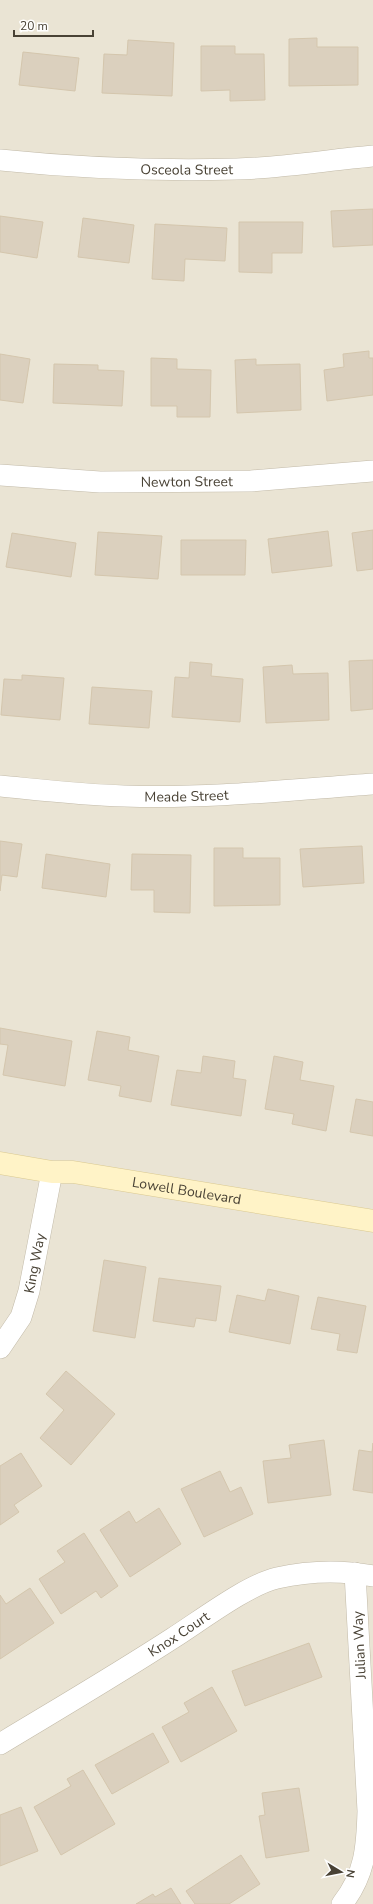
<svg xmlns="http://www.w3.org/2000/svg" width="373" height="1904" viewBox="0 0 373 1904" font-family="'Nunito Sans',sans-serif">
<style>
.residential{fill:#eae4d4}
.building{fill:#dbd0be;stroke:#d4c6ad}
.lines{fill:none;stroke-linecap:round;stroke-linejoin:round}
.street-casing{stroke:#c2baa8;stroke-width:22}
.secondary-casing{stroke:#dac991;stroke-width:23}
.street{stroke:#fff;stroke-width:21}
.secondary{stroke:#fff3c7;stroke-width:22}
.labels{text-anchor:middle;stroke-width:3;stroke-linejoin:round;paint-order:stroke}
.street-label{font-size:14px;fill:#494235;stroke:#fff}
</style>
<rect width="100%" height="100%" fill="#f5f1e7"/>
<rect class="residential" x="0" y="0" width="373" height="1904"/>
<g class="building">
<polygon points="317,38 317,47 358,47 358,85 289,86 289,39"/>
<polygon points="128,40 174,43 172,96 102,93 104,54 127,55"/>
<polygon points="201,46 235,46 235,54 264,54 265,100 230,101 230,90 201,91"/>
<polygon points="23,52 79,58 75,91 19,85"/>
<polygon points="373,209 373,245 333,247 331,211"/>
<polygon points="0,216 43,222 37,258 0,252"/>
<polygon points="83,218 134,225 129,263 78,257"/>
<polygon points="239,222 303,222 302,253 272,253 272,273 239,272"/>
<polygon points="155,224 227,228 225,261 185,259 184,281 152,279"/>
<polygon points="369,351 369,358 373,358 373,395 327,401 324,370 344,367 343,354"/>
<polygon points="0,354 30,359 23,403 0,400"/>
<polygon points="151,358 177,359 177,369 211,370 210,417 177,417 177,406 151,406"/>
<polygon points="256,359 256,365 300,364 301,410 237,413 235,360"/>
<polygon points="54,364 98,365 98,370 124,371 122,406 53,403"/>
<polygon points="373,530 373,569 357,571 352,533"/>
<polygon points="328,531 332,566 272,573 268,539"/>
<polygon points="98,532 162,536 158,579 95,575"/>
<polygon points="12,533 76,543 71,577 6,567"/>
<polygon points="181,540 246,540 245,575 181,575"/>
<polygon points="373,660 373,709 351,711 349,661"/>
<polygon points="190,662 212,664 211,676 243,679 240,722 172,717 175,677 189,678"/>
<polygon points="292,665 293,674 328,673 329,720 266,723 263,667"/>
<polygon points="22,675 64,678 60,720 1,715 4,679 22,680"/>
<polygon points="92,687 152,691 149,728 89,724"/>
<polygon points="0,841 22,844 17,877 2,875 0,891"/>
<polygon points="362,846 364,883 303,887 300,849"/>
<polygon points="214,848 243,848 243,858 280,858 280,905 214,906"/>
<polygon points="46,854 110,864 106,897 42,888"/>
<polygon points="132,854 191,855 190,913 154,912 154,890 131,890"/>
<polygon points="0,1028 72,1041 65,1086 3,1075 8,1045 0,1044"/>
<polygon points="97,1031 130,1037 128,1050 159,1056 151,1102 119,1096 121,1086 88,1080"/>
<polygon points="203,1056 235,1061 233,1078 246,1080 241,1116 171,1105 177,1070 201,1073"/>
<polygon points="274,1056 303,1062 300,1080 334,1086 326,1131 292,1124 294,1114 265,1109"/>
<polygon points="356,1099 373,1102 373,1136 350,1132"/>
<polygon points="104,1260 146,1267 135,1338 93,1331"/>
<polygon points="159,1278 221,1286 216,1321 196,1318 194,1327 153,1321"/>
<polygon points="268,1289 299,1296 290,1344 229,1332 237,1295 265,1301"/>
<polygon points="318,1297 366,1306 357,1353 337,1350 340,1334 311,1329"/>
<polygon points="66,1371 115,1414 71,1465 40,1438 64,1410 46,1394"/>
<polygon points="324,1440 331,1495 268,1503 263,1461 291,1458 289,1445"/>
<polygon points="373,1443 373,1493 353,1490 359,1450 372,1452"/>
<polygon points="21,1453 42,1486 14,1505 19,1512 0,1525 0,1466"/>
<polygon points="220,1471 230,1492 241,1487 253,1514 204,1537 181,1489"/>
<polygon points="159,1508 181,1544 130,1577 100,1530 129,1511 136,1523"/>
<polygon points="84,1533 118,1586 101,1598 96,1591 61,1614 39,1579 65,1562 57,1551"/>
<polygon points="30,1588 54,1623 0,1659 0,1595 6,1604"/>
<polygon points="309,1643 322,1677 245,1706 232,1671"/>
<polygon points="212,1687 237,1731 181,1762 162,1727 189,1712 184,1703"/>
<polygon points="153,1733 169,1762 112,1794 95,1765"/>
<polygon points="83,1770 115,1824 61,1855 34,1807 71,1786 67,1779"/>
<polygon points="299,1788 309,1851 266,1858 259,1816 265,1815 262,1793"/>
<polygon points="21,1807 38,1851 0,1866 0,1815"/>
<polygon points="241,1855 260,1884 229,1904 195,1904 186,1891"/>
<polygon points="171,1888 181,1904 136,1904 153,1894 155,1897"/>
</g>
<g class="lines">
<defs>
<g id="street">
<path id="s1" d="M 0,160 C 77,168 159,171 237,169 C 282,168 328,160 373,156"/>
<path id="s2" d="M 0,475 L 100,482 L 251,481 L 373,471"/>
<path id="s3" d="M 0,786 C 41,790 83,795 124,796 C 207,799 290,790 373,784"/>
<path id="s4" d="M 0,1348 L 21,1317 L 29,1291 L 52,1172"/>
<path id="s5" d="M 0,1744 C 58,1709 116,1675 173,1638 C 200,1621 247,1585 277,1578 C 308,1571 342,1570 373,1576"/>
<path d="M 342,1904 C 365,1875 367,1847 368,1811 L 355,1573"/>
</g>
<g id="secondary">
<path id="s6" d="M 0,1163 L 52,1172 L 73,1172 L 373,1221"/>
</g>
</defs>
<use href="#street" class="street-casing"/>
<use href="#secondary" class="secondary-casing"/>
<use href="#street" class="street"/>
<use href="#secondary" class="secondary"/>
</g>
<g class="labels">
<g class="street-label">
<text dy="5" stroke="none"><textPath href="#s1" startOffset="187">Osceola Street</textPath></text>
<text dy="5" stroke="none"><textPath href="#s2" startOffset="187">Newton Street</textPath></text>
<text dy="5" stroke="none"><textPath href="#s3" startOffset="187">Meade Street</textPath></text>
<text dy="5" stroke="none"><textPath href="#s6" startOffset="189">Lowell Boulevard</textPath></text>
<text dy="5" stroke="none"><textPath href="#s4" startOffset="93">King Way</textPath></text>
<text dy="5" stroke="none"><textPath href="#s5" startOffset="210">Knox Court</textPath></text>
<text transform="translate(359 1645) rotate(-93)" y="5">Julian Way</text>
</g>
</g>
<g transform="translate(341 1872) rotate(100)" stroke="#ffffff" stroke-width="3" paint-order="stroke">
<path d="M0-3L7 15L0 10L-7 15Z" fill="#494235"/>
<text y="-6" font-size="11" font-weight="bold" text-anchor="middle" fill="#494235">N</text>
</g>
<path d="M14 30v6h79v-6" fill="none" stroke="#494235" stroke-width="2"/>
<text x="20" y="30" font-size="12" fill="#494235" stroke="#ffffff" stroke-width="3" paint-order="stroke">20 m</text>
</svg>
